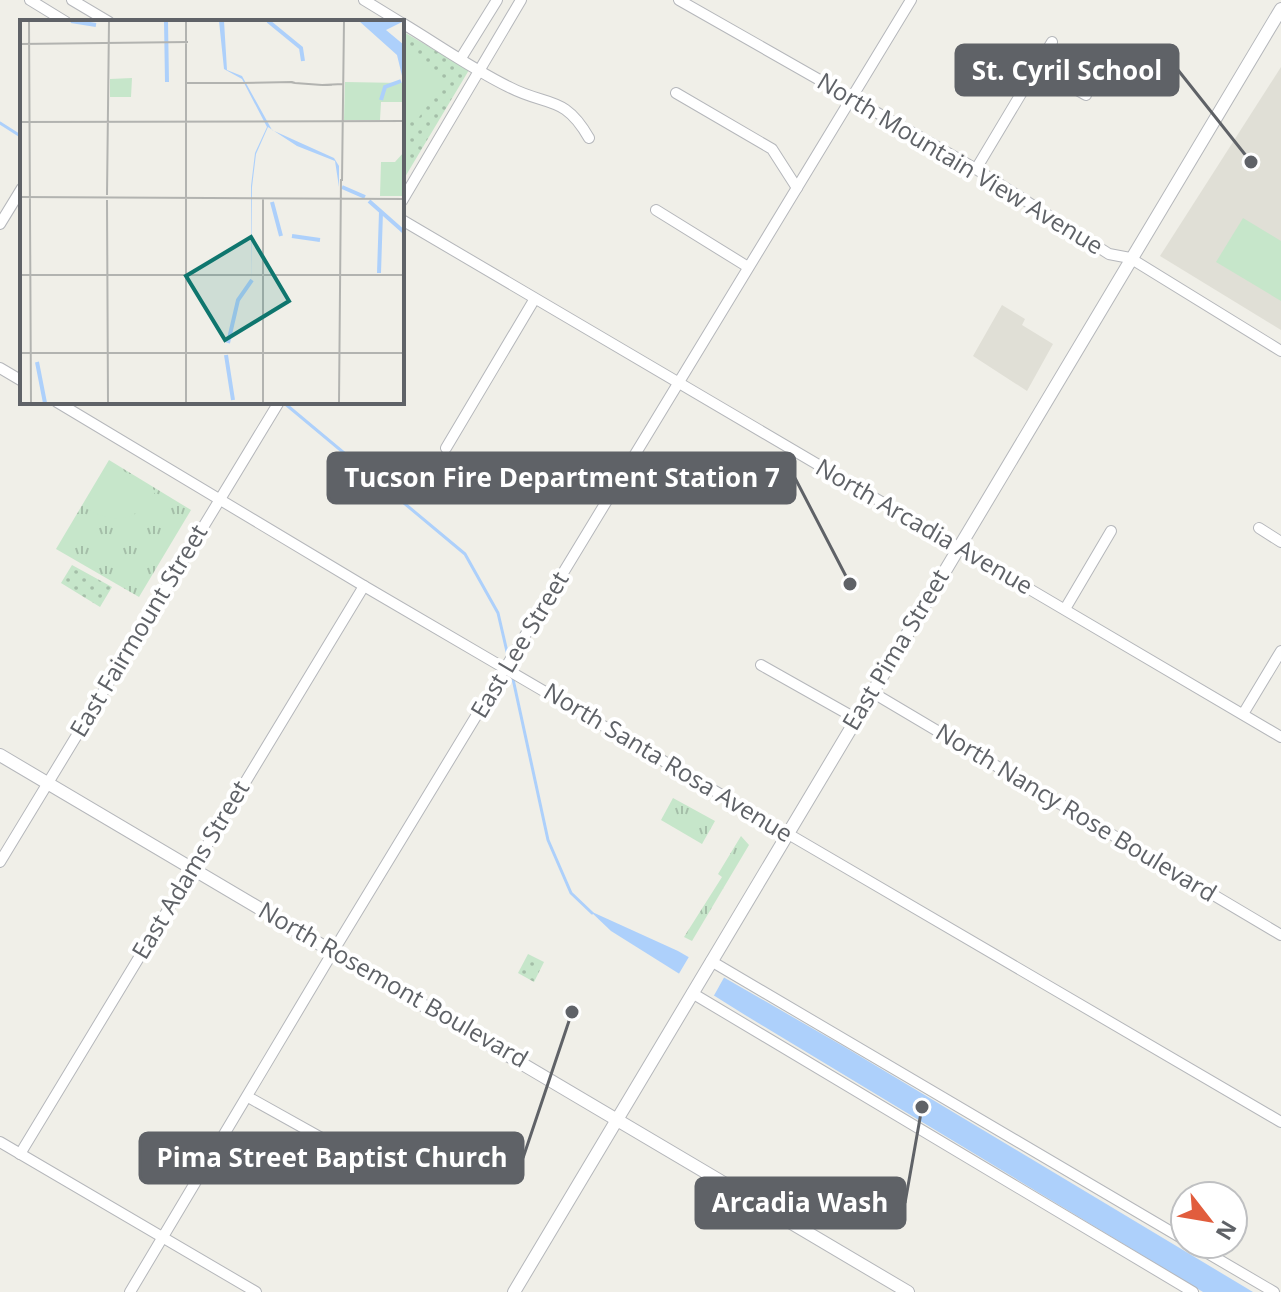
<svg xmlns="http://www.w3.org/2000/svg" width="1281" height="1292" viewBox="0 0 1281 1292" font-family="'Open Sans',sans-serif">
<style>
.education{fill:#e0dfd6}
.grass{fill:url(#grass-tufts)}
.park{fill:url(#park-dots)}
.pitch{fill:#c6e6ca}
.water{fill:#add0fb}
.pier{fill:#f0efe8}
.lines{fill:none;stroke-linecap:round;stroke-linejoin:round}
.stream{stroke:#add0fb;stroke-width:3}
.minor-casing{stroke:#b5b7bb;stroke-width:12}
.tertiary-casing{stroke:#b5b7bb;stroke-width:14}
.minor{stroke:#fff;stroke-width:10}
.tertiary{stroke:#fff;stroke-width:12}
.labels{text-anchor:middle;stroke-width:8;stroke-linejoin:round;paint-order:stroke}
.street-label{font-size:24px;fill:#5f6267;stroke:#fff}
.inset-river{fill:none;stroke:#add0fb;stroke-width:4}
.inset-road{fill:none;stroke:#b2b3b0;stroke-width:2}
.view{fill:#0f766e;fill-opacity:0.15;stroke:#0f766e;stroke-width:4}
.inset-edge{fill:none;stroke:#5f6267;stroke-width:4}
.leader{fill:none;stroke:#5f6267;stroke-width:3}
.callout-dot{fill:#5f6267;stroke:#fff;stroke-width:3}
.callout{fill:#5f6267;stroke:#5f6267;stroke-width:3}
.callout-label{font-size:26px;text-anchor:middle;font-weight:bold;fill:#fff}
</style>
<defs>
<pattern id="grass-tufts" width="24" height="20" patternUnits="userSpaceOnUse" patternTransform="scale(2)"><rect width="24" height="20" fill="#c6e6ca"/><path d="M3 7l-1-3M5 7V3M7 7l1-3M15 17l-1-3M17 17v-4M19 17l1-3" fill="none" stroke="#a4bea8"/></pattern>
<pattern id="park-dots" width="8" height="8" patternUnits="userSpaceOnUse" patternTransform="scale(2)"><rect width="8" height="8" fill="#c6e6ca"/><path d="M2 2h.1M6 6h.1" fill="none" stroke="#a4bea8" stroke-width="1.8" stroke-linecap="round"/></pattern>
</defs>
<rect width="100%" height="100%" fill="#f0efe8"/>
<g class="education">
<polygon points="1281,67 1281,330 1160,256"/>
<polygon points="1002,305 1025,319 1022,325 1053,344 1027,391 973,356"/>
</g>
<g class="grass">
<polygon points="109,460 191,510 139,597 56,549"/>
<polygon points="673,798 715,821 702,844 661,820"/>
<polygon points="741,836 749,845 692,941 684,937 722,877 718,874"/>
</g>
<g class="park">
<polygon points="402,31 469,70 402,182"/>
<polygon points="72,565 112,587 100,607 61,583"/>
<polygon points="528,954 544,962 534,982 518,973"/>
</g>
<g class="pitch">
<polygon points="406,52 446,80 417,120 402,107 402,59"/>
<polygon points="1243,218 1281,241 1281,301 1216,262"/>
<path d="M 114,465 L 156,491 C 137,522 116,525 85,508 L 106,469 Z"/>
</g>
<polygon class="water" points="590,911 678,951 843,1046 1253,1292 1203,1292 745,1015 611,931"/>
<polygon class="pier" points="690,955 726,974 712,999 677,977"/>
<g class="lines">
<g class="stream">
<polyline points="0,123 22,137"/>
<polyline points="283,402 465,554 498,613 508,656"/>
<polyline points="513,679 548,840 571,893 592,913"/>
</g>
<defs>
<g id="minor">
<polyline points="30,0 66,22"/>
<polyline points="72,0 109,22"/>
<polyline points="364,0 400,22"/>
<polyline points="679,0 976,169 1109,254 1130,258 1281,351"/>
<path d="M 402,23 C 437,44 472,69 509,87 C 547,107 564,94 589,138"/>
<polyline points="461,58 497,0"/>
<polyline points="1036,67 1086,95"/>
<polyline points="676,93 772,149 797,188"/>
<polyline points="976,169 1052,42"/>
<polyline points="402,201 521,0"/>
<polyline points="656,210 748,267"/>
<polyline points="402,220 1281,737"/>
<polyline points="0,224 22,188"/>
<polyline points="0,368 22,381"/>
<polyline points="57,402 364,586 1281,1122"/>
<polyline points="446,448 534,300"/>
<polyline points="1259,528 1281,542"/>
<polyline points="1065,609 1111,531"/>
<polyline points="761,665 855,718"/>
<polyline points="870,691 1281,935"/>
<polyline points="1243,714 1281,651"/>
<polyline points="0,862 279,402"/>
<polyline points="711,961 1185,1240"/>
<polyline points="692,993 1193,1292"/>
<polyline points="248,1097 327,1141"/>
<polyline points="0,1142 256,1292"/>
<polyline points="20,1154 364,586"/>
<polyline points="1192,1244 1274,1292"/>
<polyline points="130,1292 334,950 911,0"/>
</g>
<g id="tertiary">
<polyline points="0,755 908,1292"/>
<polyline points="514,1292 1281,9"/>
</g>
</defs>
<use href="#minor" class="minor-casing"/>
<use href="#tertiary" class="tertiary-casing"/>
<use href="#minor" class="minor"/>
<use href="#tertiary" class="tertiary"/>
</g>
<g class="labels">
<g class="street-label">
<text transform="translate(960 164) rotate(31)" y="8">North Mountain View Avenue</text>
<text transform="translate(924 527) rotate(30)" y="8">North Arcadia Avenue</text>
<text transform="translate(139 631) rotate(-59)" y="8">East Fairmount Street</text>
<text transform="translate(520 645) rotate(-59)" y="8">East Lee Street</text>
<text transform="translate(896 650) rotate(-59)" y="8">East Pima Street</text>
<text transform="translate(668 763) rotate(31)" y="8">North Santa Rosa Avenue</text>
<text transform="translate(1076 813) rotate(31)" y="8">North Nancy Rose Boulevard</text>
<text transform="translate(191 870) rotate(-59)" y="8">East Adams Street</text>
<text transform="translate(393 985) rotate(30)" y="8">North Rosemont Boulevard</text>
</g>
</g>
<g transform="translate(20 20)">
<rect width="384" height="384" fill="#f0efe8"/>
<path d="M 384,132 L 384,176 L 360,176 L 361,142 L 375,142 Z" fill="#c6e6ca"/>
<path d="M 112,58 L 111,77 L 90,77 L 90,59 ZM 325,62 L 383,63 L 384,82 L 361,82 L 360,100 L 324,100 Z" fill="#c6e6ca"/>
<path d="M 199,1 L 204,1 L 207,50 L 222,56 L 252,110 L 314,138 L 319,146 L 319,167 L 315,141 L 277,126 L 248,107 L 236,134 L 232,167 L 232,263 L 231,166 L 235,133 L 247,107 L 222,59 L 204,49 ZM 339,1 L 384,1 L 366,10 L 384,25 L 384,64 L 377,35 Z" fill="#add0fb"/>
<path class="inset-river" d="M 51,1 L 76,5M 146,1 L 147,62M 248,1 L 281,28 L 283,41M 361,80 L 365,67 L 381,61M 322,167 L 345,177M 349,181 L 384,212M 252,182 L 261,216M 272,216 L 300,220M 359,253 L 361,192M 208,323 L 218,280 L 232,260M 206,335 L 213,380M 17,342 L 25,383"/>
<path class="inset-road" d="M 9,1 L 11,383M 166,1 L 166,383M 0,24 L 168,22M 166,63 L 186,63 L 181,63M 186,63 L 223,63M 222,63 L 272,62 L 275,63 L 270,62M 275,63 L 302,65M 312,65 L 302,65 L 323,64M 0,102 L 384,101M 322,161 L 324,1M 87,175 L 89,1M 0,177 L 384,179M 87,180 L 88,383M 0,255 L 384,255M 0,333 L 384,333M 243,383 L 243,178M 319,383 L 321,159"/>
<path class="view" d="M 231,217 L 269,281 L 205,320 L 166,256 Z"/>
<rect width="384" height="384" class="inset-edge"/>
</g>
<path class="leader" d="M1251 162L1178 70M850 584L795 478M572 1012L523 1158M922 1107L905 1203"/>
<g class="callout-dot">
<circle cx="1251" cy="162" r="8"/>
<circle cx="850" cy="584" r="8"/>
<circle cx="572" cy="1012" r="8"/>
<circle cx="922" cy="1107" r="8"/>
</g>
<g class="callout">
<rect x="956" y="45" width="222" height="50" rx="8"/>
<rect x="328" y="453" width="467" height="50" rx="8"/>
<rect x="140" y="1133" width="383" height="50" rx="8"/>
<rect x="696" y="1178" width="209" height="50" rx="8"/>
</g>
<g class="callout-label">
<text x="1067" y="80">St. Cyril School</text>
<text x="562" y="487">Tucson Fire Department Station 7</text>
<text x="332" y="1167">Pima Street Baptist Church</text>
<text x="800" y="1212">Arcadia Wash</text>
</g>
<g transform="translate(1209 1220) rotate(121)"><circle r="38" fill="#ffffff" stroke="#bfc0c2" stroke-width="2"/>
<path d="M0-6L14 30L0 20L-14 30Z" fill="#e15d3d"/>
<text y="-12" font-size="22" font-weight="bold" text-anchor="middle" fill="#5f6267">N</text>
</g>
</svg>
